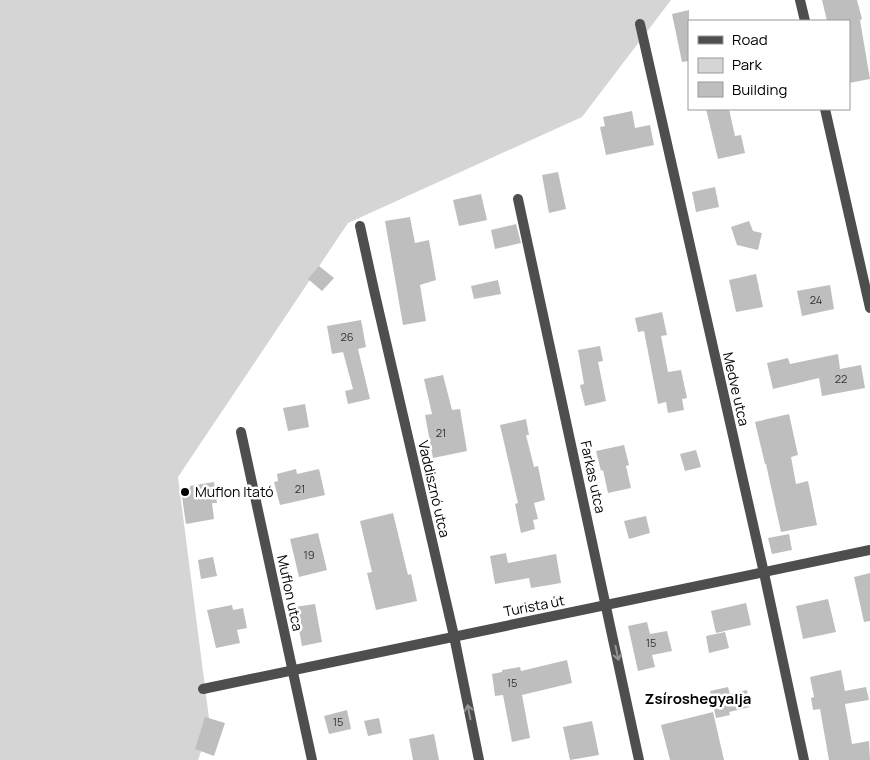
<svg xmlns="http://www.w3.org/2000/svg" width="870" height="760" viewBox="0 0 870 760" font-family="Manrope,sans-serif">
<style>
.green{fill:#d5d5d5}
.building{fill:#bebebe}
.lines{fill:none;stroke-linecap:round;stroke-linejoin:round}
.minor{stroke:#4e4e4e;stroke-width:10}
.oneway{stroke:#959595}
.poi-dot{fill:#000;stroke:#fff;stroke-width:2}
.labels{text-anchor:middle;stroke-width:5;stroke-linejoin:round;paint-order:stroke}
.number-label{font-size:11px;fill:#303030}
.street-label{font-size:14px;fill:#000;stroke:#fff}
.poi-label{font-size:14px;fill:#000;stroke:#fff;text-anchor:start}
.neighbourhood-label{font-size:15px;font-weight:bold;fill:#000;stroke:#fff}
</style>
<rect width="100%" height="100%" fill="#fff"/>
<polygon class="green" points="0,0 671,0 582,117 348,223 178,477 210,726 198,760 0,760"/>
<g class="building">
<polygon points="822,0 857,0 862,19 860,20 870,79 849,83 849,21 827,21"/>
<polygon points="689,10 689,61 682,62 672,14"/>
<polygon points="706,109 729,109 735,136 741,135 745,153 718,159"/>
<polygon points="632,111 635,128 650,125 654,145 606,155 600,127 605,126 603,117"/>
<polygon points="558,172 566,209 549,213 542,175"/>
<polygon points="715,187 719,207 696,212 692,192"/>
<polygon points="481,194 487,220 459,226 453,200"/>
<polygon points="410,217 415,243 429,240 436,280 420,285 426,321 403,325 385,221"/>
<polygon points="749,221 753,231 762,233 758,250 737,245 731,227"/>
<polygon points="516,224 521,243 495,249 491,230"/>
<polygon points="319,266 334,278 322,291 308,279"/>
<polygon points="756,274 763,307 736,312 729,280"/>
<polygon points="498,280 501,294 474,299 471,286"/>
<polygon points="830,285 834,309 802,316 797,291"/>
<polygon points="662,312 667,335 661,336 668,372 681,370 687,398 682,399 684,410 668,413 666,402 658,404 644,331 638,332 635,318"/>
<polygon points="361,320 366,347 358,349 370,399 348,404 345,391 353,389 343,352 332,354 327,326"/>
<polygon points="600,346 603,361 598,362 606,401 585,406 580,385 584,384 578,350"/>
<polygon points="838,354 840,369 861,365 865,388 822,396 819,378 773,389 767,363 788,358 790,364"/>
<polygon points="443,375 452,410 460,409 467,451 433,458 425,415 432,414 424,379"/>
<polygon points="305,404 309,427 288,431 283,408"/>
<polygon points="789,414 798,455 791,457 796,484 808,481 817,525 781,532 766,464 765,464 755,422"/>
<polygon points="526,419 529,435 526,435 534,467 538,466 545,500 534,503 538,519 533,520 535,529 521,533 515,504 518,503 500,425"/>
<polygon points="624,445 629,465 626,466 631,488 608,493 603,470 601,471 596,451"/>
<polygon points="696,450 701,467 685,471 680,454"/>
<polygon points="296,469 297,474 319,469 325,495 280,505 274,482 278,481 277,474"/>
<polygon points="214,482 217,503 212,503 214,519 186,524 181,490 190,488 190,486"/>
<polygon points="393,513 408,575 411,574 417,601 376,610 367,573 372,572 360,521"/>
<polygon points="646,516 650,533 629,539 624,521"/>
<polygon points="318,533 327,570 299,577 290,539"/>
<polygon points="789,534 792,550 772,554 768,538"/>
<polygon points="506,553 508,563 556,554 561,583 531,588 529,578 495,584 490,556"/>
<polygon points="213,557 217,576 201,579 198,560"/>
<polygon points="870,573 870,621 864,622 854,577"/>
<polygon points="828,599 836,632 803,639 796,606"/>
<polygon points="746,603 751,625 716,633 711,611"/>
<polygon points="315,604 322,642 302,646 295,607"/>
<polygon points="232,605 233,610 243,608 247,628 237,630 240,643 216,648 207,610"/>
<polygon points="647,622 650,634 667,631 672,651 652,655 655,667 638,671 628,626"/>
<polygon points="725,632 729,648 709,653 706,636"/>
<polygon points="567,660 572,683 522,695 530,738 512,742 503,695 495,696 492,674 502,672 502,670 520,667 521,671"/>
<polygon points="841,670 845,691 866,687 869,700 845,704 852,744 869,741 870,760 829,760 820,709 813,710 811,698 814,697 810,677"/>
<polygon points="728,687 730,694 747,690 750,707 729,712 730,715 716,718 710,691"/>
<polygon points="347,710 351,729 329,734 324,716"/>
<polygon points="713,712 724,760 670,760 661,725"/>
<polygon points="205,717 225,723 214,756 195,749"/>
<polygon points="379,718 382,733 368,736 364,721"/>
<polygon points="592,721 599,755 570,760 563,727"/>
<polygon points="434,734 439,760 413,760 409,739"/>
</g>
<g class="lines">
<g class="minor">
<polyline points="800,0 805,21"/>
<polyline points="640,24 764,573 804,760"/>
<polyline points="825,109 870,308"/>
<polyline points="518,199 639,760"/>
<polyline points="360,226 374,290 454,636 479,760"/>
<polyline points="241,432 312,760"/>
<polyline points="203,689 870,550"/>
</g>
</g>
<defs><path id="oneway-shaft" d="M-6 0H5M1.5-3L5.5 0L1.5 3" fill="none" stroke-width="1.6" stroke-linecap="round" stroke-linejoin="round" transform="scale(1.25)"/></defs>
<g class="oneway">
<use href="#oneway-shaft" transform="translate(617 653) rotate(78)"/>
<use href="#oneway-shaft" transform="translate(469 712) rotate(-101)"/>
</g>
<circle class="poi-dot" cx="185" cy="492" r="5"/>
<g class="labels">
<g class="number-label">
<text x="816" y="304">24</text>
<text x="347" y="341">26</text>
<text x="841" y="383">22</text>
<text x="441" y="437">21</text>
<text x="300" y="493">21</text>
<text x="309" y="559">19</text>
<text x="651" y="647">15</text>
<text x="512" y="687">15</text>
<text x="338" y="726">15</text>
</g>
<g class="street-label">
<text transform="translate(736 389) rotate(77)" y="5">Medve utca</text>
<text transform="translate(593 477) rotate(78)" y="5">Farkas utca</text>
<text transform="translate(434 489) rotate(77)" y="5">Vaddisznó utca</text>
<text transform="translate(290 593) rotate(78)" y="5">Muflon utca</text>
<text transform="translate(534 606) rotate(-11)" y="5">Turista út</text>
</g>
<g class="poi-label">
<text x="195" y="497">Muflon Itató</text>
</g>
<g class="neighbourhood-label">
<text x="698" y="704">Zsíroshegyalja</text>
</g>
</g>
<rect x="688" y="20" width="162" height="90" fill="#ffffff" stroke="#999999"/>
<rect x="698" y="36" width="25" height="8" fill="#4e4e4e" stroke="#999999"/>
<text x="732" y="45" font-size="15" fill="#000000">Road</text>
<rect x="698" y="58" width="25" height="15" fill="#d5d5d5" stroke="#999999"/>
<text x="732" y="70" font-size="15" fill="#000000">Park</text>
<rect x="698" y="82" width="25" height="15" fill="#bebebe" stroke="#999999"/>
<text x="732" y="95" font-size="15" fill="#000000">Building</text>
</svg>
